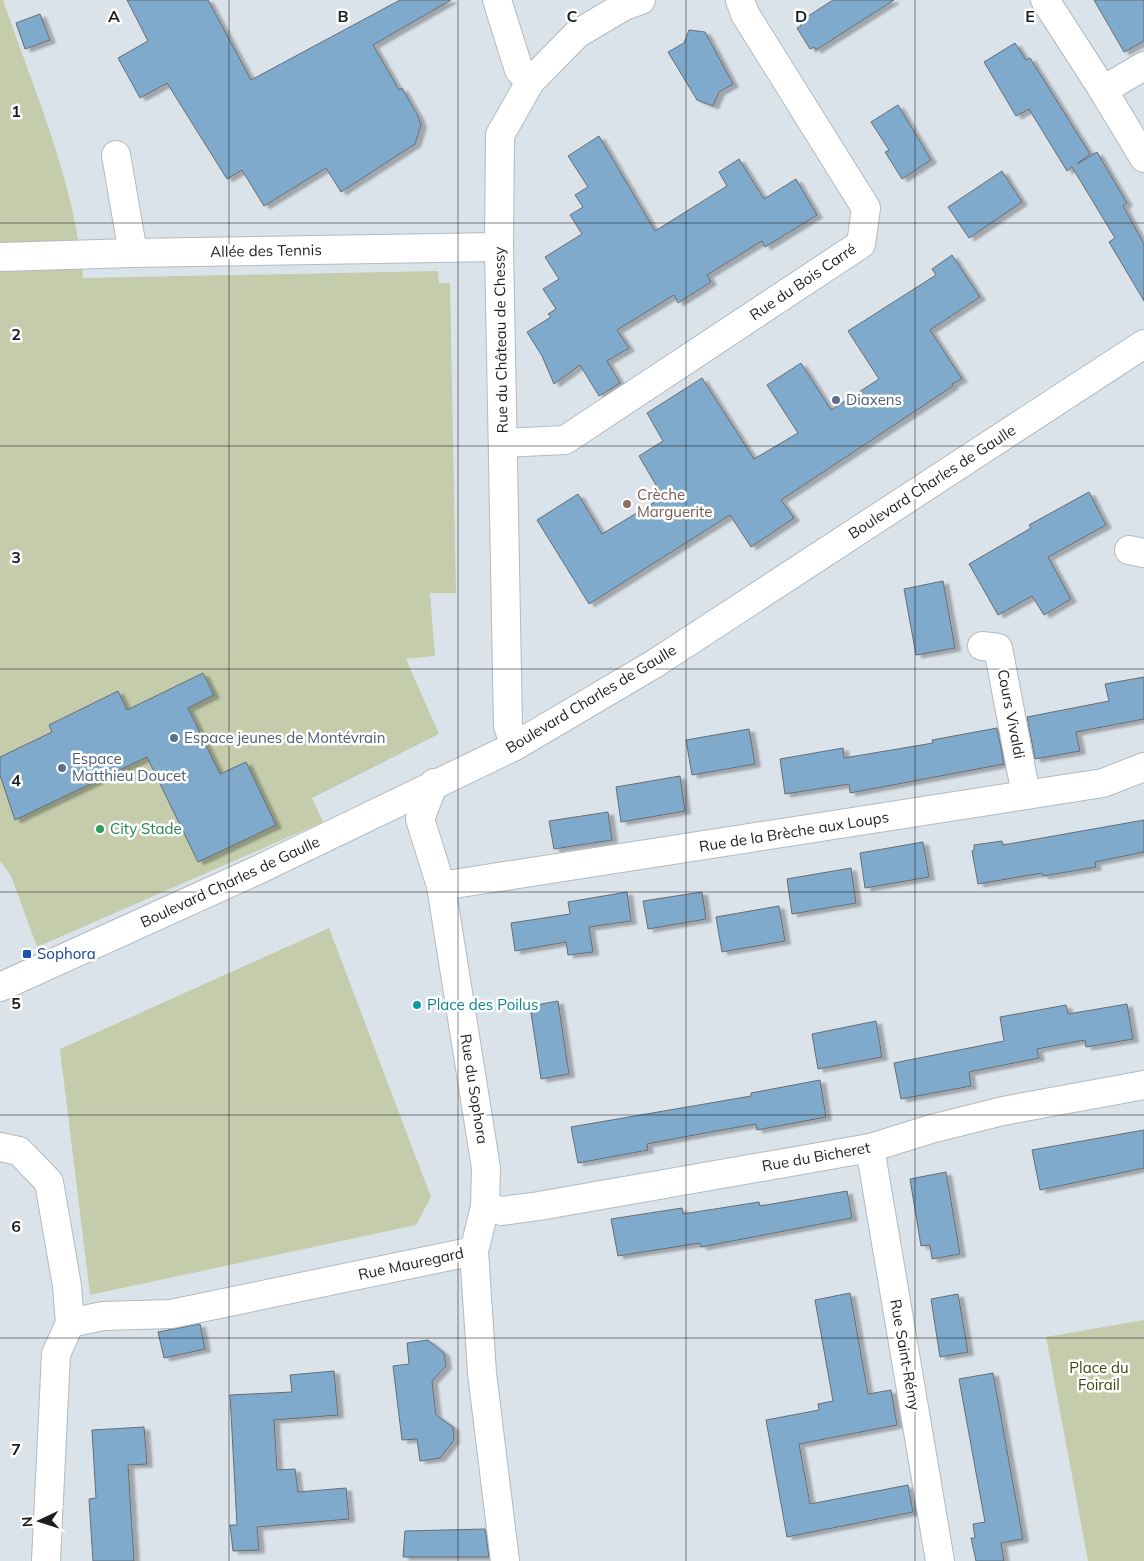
<svg xmlns="http://www.w3.org/2000/svg" width="1144" height="1561" viewBox="0 0 1144 1561" font-family="Mulish,sans-serif">
<style>
.green{fill:#c4ccac}
.building{fill:#7faacb;stroke:#666d73;filter:url(#shadow)}
.lines{fill:none;stroke-linecap:round;stroke-linejoin:round}
.minor-casing{stroke:#b2bac0;stroke-width:30}
.minor{stroke:#fff;stroke-width:28}
.grid{fill:none;stroke:#1c1f21;stroke-width:1;stroke-opacity:0.55}
.service-dot{fill:#5c6f8a;stroke:#fff;stroke-width:2}
.education-dot{fill:#8d6e63;stroke:#fff;stroke-width:2}
.leisure-dot{fill:#2e9e5b;stroke:#fff;stroke-width:2}
.transit-dot{fill:#1a4fb4;stroke:#fff;stroke-width:2}
.culture-dot{fill:#0f9aa8;stroke:#fff;stroke-width:2}
.labels{text-anchor:middle;stroke-width:5;stroke-linejoin:round;paint-order:stroke}
.street-label{font-size:15px;fill:#1c1f21;stroke:#fff}
.service-label{font-size:15px;fill:#4e5e75;stroke:#fff;text-anchor:start}
.education-label{font-size:15px;fill:#785e54;stroke:#fff;text-anchor:start}
.leisure-label{font-size:15px;fill:#27864d;stroke:#fff;text-anchor:start}
.transit-label{font-size:15px;fill:#164399;stroke:#fff;text-anchor:start}
.culture-label{font-size:15px;fill:#0d838f;stroke:#fff;text-anchor:start}
.park-label{font-size:15px;fill:#3d460e;stroke:#fff}
.grid-label{font-size:16px;text-anchor:middle;font-weight:bold;fill:#1c1f21;stroke:#fff;stroke-width:5;stroke-linejoin:round;paint-order:stroke}
</style>
<defs>
<filter id="shadow"><feDropShadow dx="5.5" dy="3" stdDeviation="1" flood-color="#0004"/></filter>
</defs>
<rect width="100%" height="100%" fill="#dbe3ea"/>
<g class="green">
<path d="M 0,0 L 3,0 C 34,91 75,181 83,278 L 438,271 L 439,283 L 450,283 L 456,593 L 430,593 L 435,656 L 406,659 L 439,734 L 312,798 L 323,822 L 37,947 L 11,876 L 0,861 Z"/>
<polygon points="329,928 431,1197 416,1225 90,1295 60,1049"/>
<polygon points="1144,1320 1144,1561 1088,1561 1046,1337"/>
</g>
<g class="building">
<polygon points="127,0 208,0 251,80 400,0 451,0 373,45 399,90 402,88 418,116 421,125 415,144 341,192 326,168 264,206 242,170 227,179 167,83 140,98 118,58 148,41"/>
<polygon points="833,0 894,0 816,50 814,47 810,49 797,28 801,26 799,22"/>
<polygon points="1094,0 1144,0 1144,41 1124,52"/>
<polygon points="40,14 50,40 25,49 16,23"/>
<polygon points="689,30 705,32 733,84 719,92 713,106 697,100 668,52 684,43"/>
<polygon points="1015,43 1026,60 1030,58 1090,154 1077,164 1097,152 1127,203 1123,206 1144,244 1144,301 1109,242 1115,238 1072,167 1067,171 1029,109 1016,116 984,62"/>
<polygon points="898,105 931,160 902,179 885,152 889,150 871,122"/>
<polygon points="599,136 655,231 727,186 719,172 739,159 764,199 796,179 817,215 765,247 762,241 707,275 711,282 678,303 674,295 617,330 629,348 607,361 620,383 599,396 580,365 554,384 542,356 527,332 551,317 548,314 556,309 543,289 559,279 545,257 582,234 570,215 583,207 575,195 588,187 568,156"/>
<polygon points="1002,171 1022,202 969,238 948,207"/>
<polygon points="952,255 980,297 930,330 962,379 952,384 953,386 781,500 794,518 751,547 730,515 589,604 537,520 578,494 602,534 663,497 639,456 663,441 647,413 702,378 754,459 798,433 767,385 801,363 831,410 879,379 848,331 936,275 932,269"/>
<polygon points="1089,492 1106,525 1048,557 1071,599 1044,615 1032,596 998,615 969,564 1031,528 1029,525"/>
<polygon points="943,581 955,648 916,655 904,589"/>
<polygon points="203,673 214,695 188,708 220,774 246,762 276,825 198,862 147,757 15,820 0,775 0,757 52,732 49,725 118,691 127,710"/>
<polygon points="1144,677 1144,719 1076,732 1080,751 1035,759 1027,717 1109,701 1105,684"/>
<polygon points="997,728 1004,764 850,793 849,784 785,794 780,759 843,748 844,758 933,743 932,740"/>
<polygon points="749,729 755,764 692,775 686,740"/>
<polygon points="680,776 685,811 621,822 616,787"/>
<polygon points="608,812 612,840 554,849 549,821"/>
<polygon points="1144,820 1144,852 1095,862 1096,867 1043,876 1042,873 978,884 972,851 974,850 974,845 1002,841 1003,845"/>
<polygon points="923,842 929,877 865,888 860,853"/>
<polygon points="851,868 856,903 792,914 787,879"/>
<polygon points="627,892 631,921 589,927 593,952 568,955 566,942 515,951 511,923 570,914 568,902"/>
<polygon points="702,892 706,919 648,929 643,901"/>
<polygon points="779,906 785,941 722,952 716,917"/>
<polygon points="558,1001 569,1074 541,1079 530,1006"/>
<polygon points="1127,1004 1133,1039 1086,1047 1085,1040 1037,1049 1039,1058 969,1072 971,1086 901,1099 894,1063 1004,1041 1000,1017 1066,1005 1068,1014"/>
<polygon points="876,1021 882,1057 818,1069 812,1034"/>
<polygon points="820,1080 826,1117 757,1130 756,1124 705,1133 647,1144 648,1150 578,1163 571,1127 751,1096 751,1093"/>
<polygon points="1144,1130 1144,1168 1040,1190 1032,1150"/>
<polygon points="946,1172 960,1254 932,1259 930,1245 921,1246 910,1179"/>
<polygon points="847,1191 852,1218 701,1247 700,1243 618,1256 611,1219 682,1208 683,1214 759,1202 760,1206"/>
<polygon points="850,1293 868,1394 891,1390 897,1425 799,1444 810,1504 908,1485 913,1512 787,1537 766,1420 819,1410 818,1404 833,1401 815,1300"/>
<polygon points="958,1294 968,1352 940,1357 931,1299"/>
<polygon points="200,1324 205,1349 164,1358 158,1332"/>
<polygon points="428,1340 444,1353 446,1366 432,1381 436,1415 453,1427 454,1440 440,1458 420,1461 417,1439 402,1440 393,1366 409,1364 407,1343"/>
<polygon points="334,1371 338,1415 274,1420 277,1470 295,1469 298,1492 346,1488 349,1519 257,1527 259,1550 233,1551 230,1525 237,1525 230,1395 292,1392 290,1375"/>
<polygon points="993,1373 1023,1539 1001,1543 1004,1561 976,1561 971,1538 975,1538 973,1524 985,1522 959,1379"/>
<polygon points="144,1427 147,1464 128,1465 134,1561 93,1561 89,1499 96,1498 92,1430"/>
<polygon points="485,1529 489,1557 403,1557 405,1531"/>
</g>
<g class="lines">
<defs>
<g id="minor">
<polyline points="497,0 519,70 530,82"/>
<polyline points="1045,0 1103,90 1144,66"/>
<polyline points="1103,90 1144,158"/>
<polyline points="116,155 133,253 499,247"/>
<polyline points="0,257 133,253"/>
<polyline points="503,443 565,440 861,244 866,208 745,14 740,0"/>
<polyline points="1129,550 1144,553"/>
<polyline points="982,646 998,648 1026,795"/>
<polyline points="515,746 508,726 499,247 500,135 530,82 577,34 624,6 641,0"/>
<polyline points="434,783 420,819 441,886 486,1168 485,1207 474,1251 482,1373 505,1561"/>
<polyline points="441,886 1103,783 1144,767"/>
<polyline points="0,987 260,869 515,746 654,664 1144,344"/>
<polyline points="0,1147 19,1151 49,1182 67,1286 70,1323 56,1354 46,1561"/>
<polyline points="870,1148 940,1561"/>
<polyline points="485,1207 502,1211 539,1206 870,1148 931,1129 1003,1111 1144,1085"/>
<polyline points="70,1323 103,1316 171,1314 474,1251"/>
</g>
</defs>
<use href="#minor" class="minor-casing"/>
<use href="#minor" class="minor"/>
</g>
<path class="grid" d="M 229,0 L 229,1561M 458,0 L 458,1561M 686,0 L 686,1561M 915,0 L 915,1561M 0,223 L 1144,223M 0,446 L 1144,446M 0,669 L 1144,669M 0,892 L 1144,892M 0,1115 L 1144,1115M 0,1338 L 1144,1338"/>
<g class="service-dot">
<circle cx="836" cy="400" r="5"/>
<circle cx="174" cy="738" r="5"/>
<circle cx="62" cy="768" r="5"/>
</g>
<circle class="education-dot" cx="627" cy="504" r="5"/>
<circle class="leisure-dot" cx="100" cy="829" r="5"/>
<rect class="transit-dot" x="22" y="949" width="10" height="10" rx="2.5"/>
<circle class="culture-dot" cx="417" cy="1005" r="5"/>
<g class="labels">
<g class="street-label">
<text transform="translate(266 251) rotate(-1)" y="5">Allée des Tennis</text>
<text transform="translate(803 282) rotate(-34)" y="5">Rue du Bois Carré</text>
<text transform="translate(501 340) rotate(-91)" y="5">Rue du Château de Chessy</text>
<text transform="translate(932 482) rotate(-33)" y="5">Boulevard Charles de Gaulle</text>
<text transform="translate(591 699) rotate(-31)" y="5">Boulevard Charles de Gaulle</text>
<text transform="translate(1011 714) rotate(79)" y="5">Cours Vivaldi</text>
<text transform="translate(794 832) rotate(-9)" y="5">Rue de la Brèche aux Loups</text>
<text transform="translate(230 882) rotate(-25)" y="5">Boulevard Charles de Gaulle</text>
<text transform="translate(474 1089) rotate(81)" y="5">Rue du Sophora</text>
<text transform="translate(816 1157) rotate(-10)" y="5">Rue du Bicheret</text>
<text transform="translate(411 1264) rotate(-12)" y="5">Rue Mauregard</text>
<text transform="translate(905 1355) rotate(80)" y="5">Rue Saint-Rémy</text>
</g>
<g class="service-label">
<text x="846" y="405">Diaxens</text>
<text x="184" y="743">Espace jeunes de Montévrain</text>
<text x="72" y="764">Espace<tspan x="72" dy="17">Matthieu Doucet</tspan></text>
</g>
<g class="education-label">
<text x="637" y="500">Crèche<tspan x="637" dy="17">Marguerite</tspan></text>
</g>
<g class="leisure-label">
<text x="110" y="834">City Stade</text>
</g>
<g class="transit-label">
<text x="37" y="959">Sophora</text>
</g>
<g class="culture-label">
<text x="427" y="1010">Place des Poilus</text>
</g>
<g class="park-label">
<text x="1099" y="1373">Place du<tspan x="1099" dy="17">Foirail</tspan></text>
</g>
</g>
<g class="grid-label">
<text x="114" y="22">A</text>
<text x="343" y="22">B</text>
<text x="572" y="22">C</text>
<text x="801" y="22">D</text>
<text x="1030" y="22">E</text>
<text x="16" y="117">1</text>
<text x="16" y="340">2</text>
<text x="16" y="563">3</text>
<text x="16" y="786">4</text>
<text x="16" y="1009">5</text>
<text x="16" y="1232">6</text>
<text x="16" y="1455">7</text>
</g>
<g transform="translate(40 1521) rotate(266)" stroke="#ffffff" stroke-width="4" paint-order="stroke">
<path d="M0-4L9 19L0 12L-9 19Z" fill="#1c1f21"/>
<text y="-8" font-size="14" font-weight="bold" text-anchor="middle" fill="#1c1f21">N</text>
</g>
</svg>
